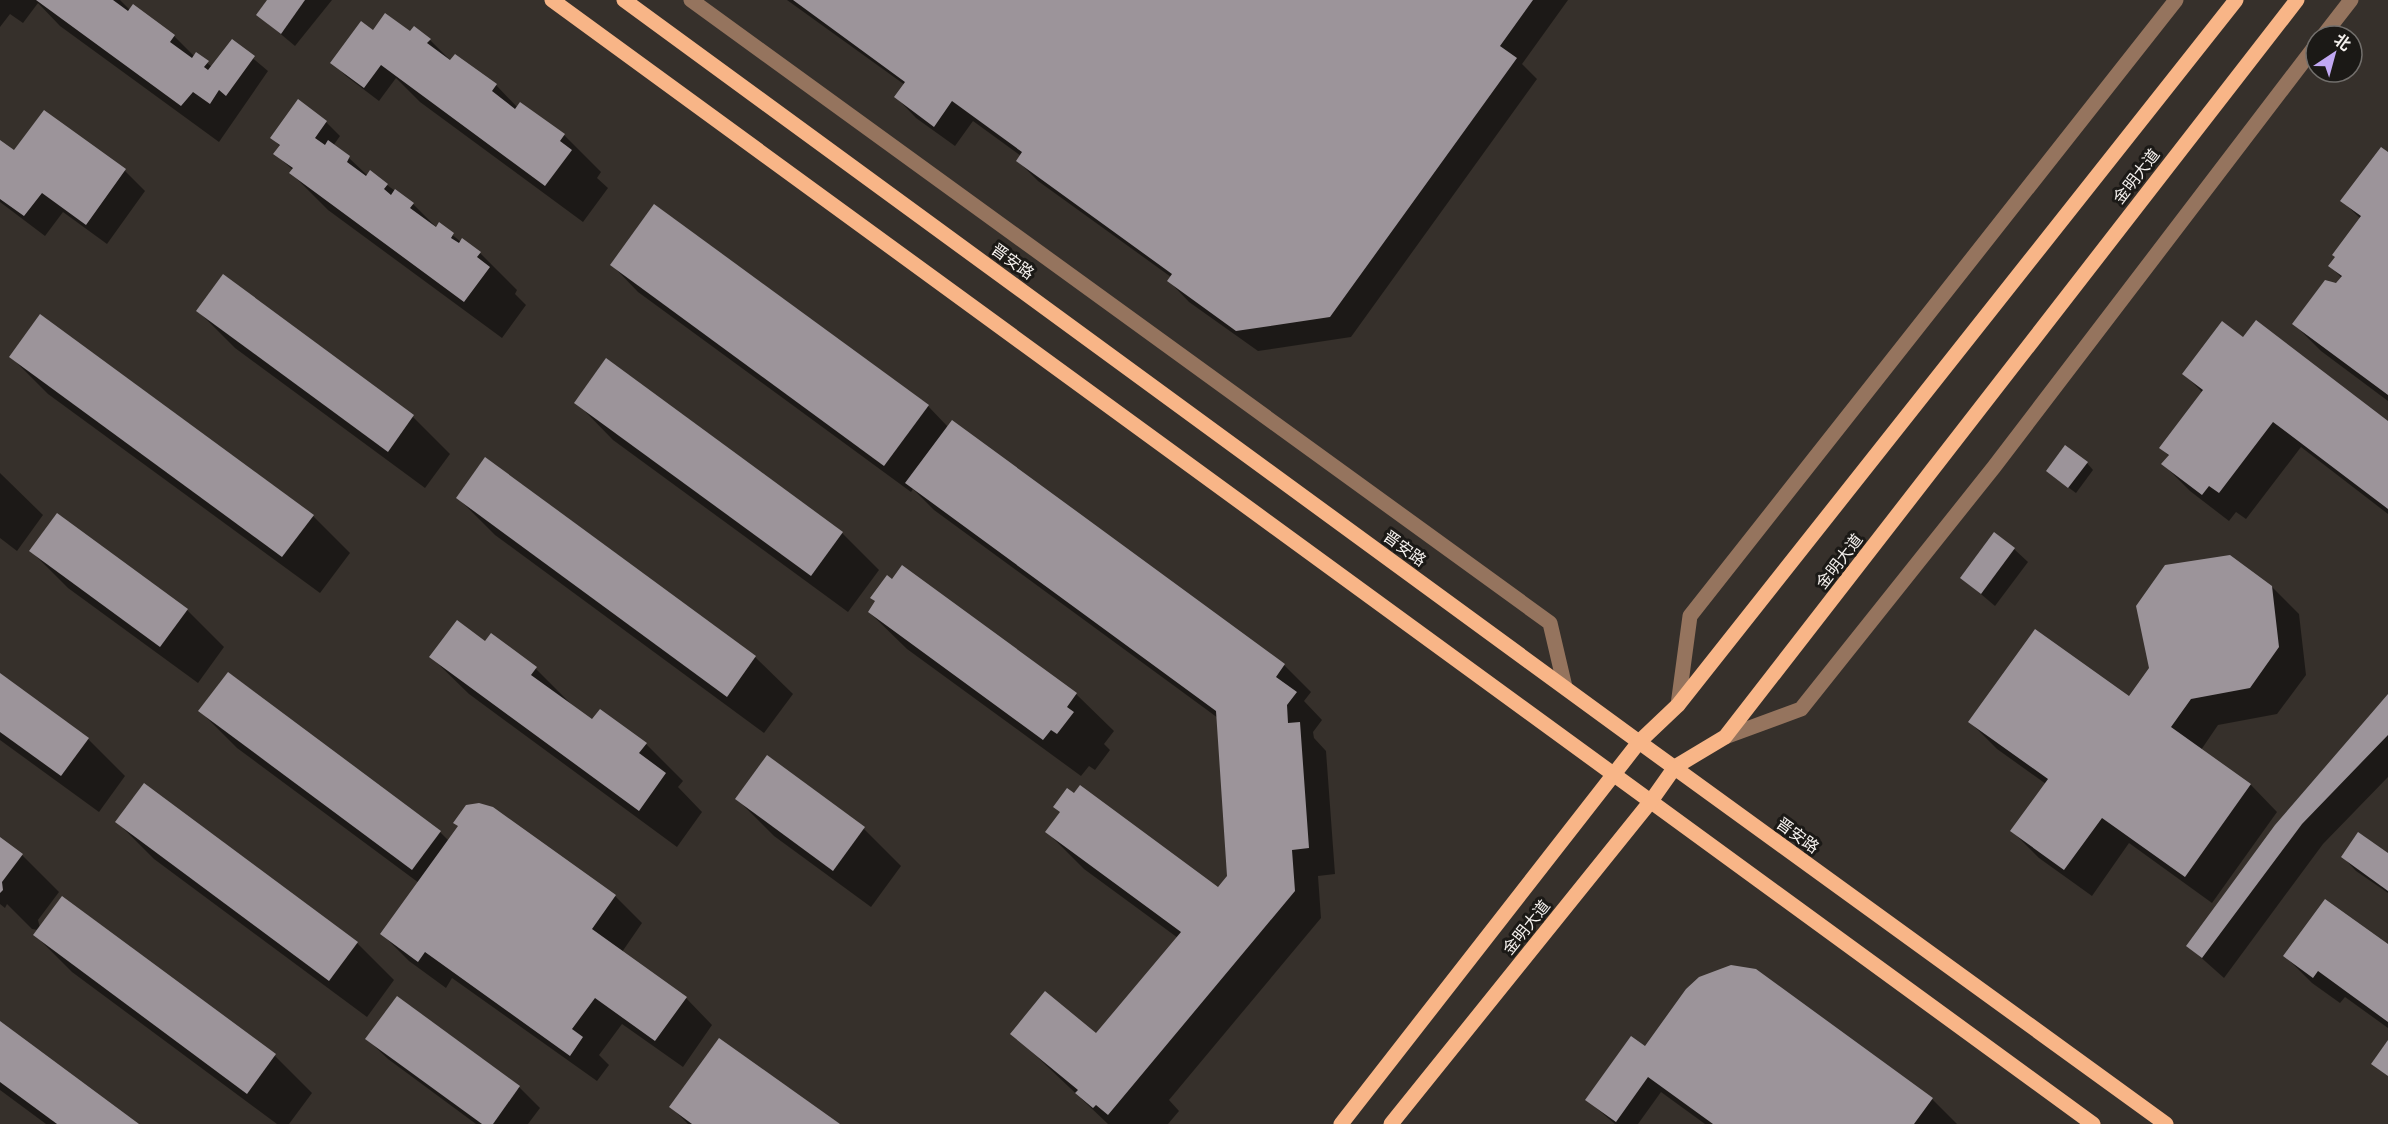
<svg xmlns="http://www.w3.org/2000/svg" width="2388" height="1124" viewBox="0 0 2388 1124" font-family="Poppins,'Noto Sans SC',sans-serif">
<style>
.shadow{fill:#0007}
.building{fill:#9c949a}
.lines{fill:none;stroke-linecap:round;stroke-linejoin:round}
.minor{stroke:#95745e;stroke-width:15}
.major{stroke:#f8b587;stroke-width:15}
.labels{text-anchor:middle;stroke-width:6;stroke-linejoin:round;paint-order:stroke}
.street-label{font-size:16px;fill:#f4f0ed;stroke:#1b1916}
</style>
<rect width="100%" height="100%" fill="#36302b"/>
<g class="shadow">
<polygon points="0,0 120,0 130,10 174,36 194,56 196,54 212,67 232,41 268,71 219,142 60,26 38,3 23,23 10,14 0,27"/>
<polygon points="269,0 332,0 295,46 258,15"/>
<polygon points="787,0 1568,0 1522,64 1537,79 1351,337 1258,351 1189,302 1169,281 1171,277 1038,181 1018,161 1021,156 973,121 955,146 916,118 896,97 905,85"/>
<polygon points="373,33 411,33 430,40 451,61 455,56 496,85 518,108 564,135 601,172 597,178 608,188 583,222 420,102 396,78 379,101 346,76 332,62"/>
<polygon points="298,101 326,122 340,136 333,146 349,158 368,176 387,185 413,204 437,228 439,224 461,242 480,253 517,290 515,294 526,305 502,338 328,210 291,173 293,170 275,154 281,147 272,138"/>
<polygon points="45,112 125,171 145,191 107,244 63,212 45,236 0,202 0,142 15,153"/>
<polygon points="2388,154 2388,401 2321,351 2294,324 2342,278 2330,266 2361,219 2342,201"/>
<polygon points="612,265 928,406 948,427 1284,665 1311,692 1304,701 1322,720 1313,732 1314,738 1326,751 1335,874 1318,876 1321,918 1169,1100 1179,1111 1168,1124 1108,1124 1012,1033 1096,1035 1178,938 1084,869 1047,832 1061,813 1219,889 1229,876 1218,718 934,510 913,489 911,492 638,292"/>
<polygon points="223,276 413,417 450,454 425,488 235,348 198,311"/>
<polygon points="2243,339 2388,423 2388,514 2301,447 2246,519 2236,512 2229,521 2190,491 2163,464 2169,456 2161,448 2203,393 2184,374"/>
<polygon points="11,357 313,516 350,553 320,593 48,394"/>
<polygon points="606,361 842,533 879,570 848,612 613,440 576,402"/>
<polygon points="2087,463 2093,470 2076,493 2054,477"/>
<polygon points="0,473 43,515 17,551 0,538"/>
<polygon points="458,498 755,657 793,694 764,733 495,535"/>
<polygon points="58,515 187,610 224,647 198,683 68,588 31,551"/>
<polygon points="2014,549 2028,562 1995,606 1962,578"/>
<polygon points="903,567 1076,694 1114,731 1104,744 1110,750 1095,770 1089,766 1081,776 907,649 869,612"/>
<polygon points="2272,587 2299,614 2306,675 2277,714 2218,725 2201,750 2251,785 2277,812 2212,903 2129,843 2092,896 2039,858 2012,831 2046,784 1997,749 1970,722 2129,698"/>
<polygon points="491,635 536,669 573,706 592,721 646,744 683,781 678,787 702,812 677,847 469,694 431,657 485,643"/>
<polygon points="0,675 88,739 125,776 99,812 0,740"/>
<polygon points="2388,696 2388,777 2323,844 2224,978 2188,946"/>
<polygon points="200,711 440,832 449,841 492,808 615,896 642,923 622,952 686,998 712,1025 683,1067 622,1024 599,1055 609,1065 597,1081 452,978 446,988 409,961 382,934 419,883 237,748"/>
<polygon points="767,757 864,829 901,866 871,907 774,836 737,799"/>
<polygon points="117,822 357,943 394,980 367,1017 154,859"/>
<polygon points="0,839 22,855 59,892 38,920 40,928 63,898 275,1056 312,1093 289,1124 277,1124 72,972 35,935 38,930 32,929 7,904 5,908 0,904"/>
<polygon points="2388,855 2388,893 2356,871 2343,857"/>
<polygon points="2388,946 2388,1028 2345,997 2340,1003 2312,983 2285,956"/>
<polygon points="397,998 519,1087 540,1108 528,1124 476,1124 388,1059 367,1039"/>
<polygon points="0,1022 137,1124 46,1124 0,1090"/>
<polygon points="1645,1048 1932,1099 1957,1124 1705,1124 1661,1092 1638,1124 1615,1124 1587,1100"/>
<polygon points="671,1107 838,1124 688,1124"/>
</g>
<g class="building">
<polygon points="36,0 113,0 128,11 133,4 175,35 170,42 192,58 196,52 209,61 204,67 208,70 232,39 255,56 226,96 219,90 210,104 193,92 181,106"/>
<polygon points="267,0 305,0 281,34 256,15"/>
<polygon points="793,0 1533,0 1500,46 1517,58 1330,317 1236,331 1167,281 1172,274 1016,161 1022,152 952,101 934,127 894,97 905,82"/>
<polygon points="385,13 410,31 414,26 431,39 427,43 450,60 455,54 497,84 492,91 515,109 520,102 565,134 560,141 572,150 545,186 381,65 364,88 330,63 361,21 373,30"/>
<polygon points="298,99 327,121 315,138 325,145 328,140 350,156 347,162 366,176 370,170 388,184 384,189 391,195 395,189 414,203 410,208 436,227 439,222 454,233 451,238 459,243 462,238 481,252 477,257 490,267 464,302 289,173 293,168 273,154 280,145 270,138"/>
<polygon points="44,110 126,169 86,225 42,193 24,216 0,199 0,140 14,150"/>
<polygon points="2381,147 2388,152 2388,395 2292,324 2325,280 2336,283 2342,276 2328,266 2335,257 2332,255 2361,216 2340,201"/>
<polygon points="654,204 929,405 884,466 610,265"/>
<polygon points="223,274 414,415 388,452 196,311"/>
<polygon points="40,314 314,515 282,557 9,357"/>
<polygon points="2256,320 2388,421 2388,509 2273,422 2219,493 2209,486 2202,495 2161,464 2169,455 2159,448 2203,390 2182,374 2222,321 2243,337"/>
<polygon points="606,358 843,532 811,576 574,403"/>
<polygon points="952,420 1285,664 1276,677 1297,692 1287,705 1288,723 1300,722 1309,848 1292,850 1295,891 1108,1115 1096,1105 1093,1108 1075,1093 1078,1090 1010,1034 1045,991 1096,1033 1181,932 1045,832 1060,812 1053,807 1067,788 1074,793 1080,785 1218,887 1227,876 1216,711 905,483"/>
<polygon points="2065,445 2088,462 2068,488 2046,471"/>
<polygon points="485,457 756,656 727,697 456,498"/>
<polygon points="57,513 188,609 160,647 29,551"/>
<polygon points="1994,532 2015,548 1981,594 1960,578"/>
<polygon points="2230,555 2272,586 2279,647 2250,688 2191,699 2171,727 2251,784 2185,877 2102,818 2064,870 2010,831 2048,779 1968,722 2035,629 2129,696 2149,668 2136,606 2165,565"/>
<polygon points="902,565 1077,693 1067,707 1074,712 1057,734 1051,730 1043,740 868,612 875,601 870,598 887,575 892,579"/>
<polygon points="457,620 485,641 491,633 537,667 531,675 592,719 600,709 647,743 639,753 666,773 639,811 429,657"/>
<polygon points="228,672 441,831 412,870 198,711"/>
<polygon points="0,673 89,738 61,776 0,732"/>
<polygon points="2388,694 2388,735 2302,824 2202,958 2186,946 2275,825"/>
<polygon points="767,755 865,827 833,871 735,799"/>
<polygon points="144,783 358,942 329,981 115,822"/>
<polygon points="479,803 493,807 616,895 592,929 687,997 655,1041 595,998 572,1029 583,1037 570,1056 425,952 418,962 380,934 458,826 453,823 466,805"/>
<polygon points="2358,832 2388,853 2388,891 2341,857"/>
<polygon points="0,837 23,854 2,882 3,890 0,893"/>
<polygon points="62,896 276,1054 247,1094 33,935"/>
<polygon points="2325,899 2388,944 2388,1022 2318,971 2313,978 2283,956"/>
<polygon points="1731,965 1756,969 1933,1098 1914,1124 1713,1124 1648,1077 1616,1122 1585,1100 1631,1036 1645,1046 1686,989 1699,977"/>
<polygon points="397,996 520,1086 493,1124 482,1124 365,1039"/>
<polygon points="0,1021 139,1124 57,1124 0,1082"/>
<polygon points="719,1038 840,1124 692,1124 669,1107"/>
<polygon points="2388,1040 2388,1076 2371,1064"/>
</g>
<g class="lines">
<g class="minor">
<polyline points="691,0 1550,623 1565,687"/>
<polyline points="2323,36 2351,0"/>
<polyline points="1678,705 1690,616 2176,0"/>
<polyline points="1725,737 1801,709 1994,467 2316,45"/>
</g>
<g class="major">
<polyline points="552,0 2093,1124"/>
<polyline points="624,0 1639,742 2166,1124"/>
<polyline points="1341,1124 1639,742 1678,705 2236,0"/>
<polyline points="1391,1124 1651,801 1675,767 1725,737 2297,0"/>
</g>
</g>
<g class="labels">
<g class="street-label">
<text transform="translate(2136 176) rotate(-52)" y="6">金明大道</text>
<text transform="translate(1013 261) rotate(36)" y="6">晋安路</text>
<text transform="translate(1405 548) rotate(36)" y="6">晋安路</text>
<text transform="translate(1839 561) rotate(-52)" y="6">金明大道</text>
<text transform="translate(1798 835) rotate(36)" y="6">晋安路</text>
<text transform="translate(1526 927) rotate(-51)" y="6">金明大道</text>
</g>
</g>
<g transform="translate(2334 54) rotate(36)"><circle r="28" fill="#1b1916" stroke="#726f6c" stroke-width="1.5"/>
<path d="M0-4.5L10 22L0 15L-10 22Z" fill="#c1a8f3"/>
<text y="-9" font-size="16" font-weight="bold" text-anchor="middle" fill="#f4f0ed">北</text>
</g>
</svg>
